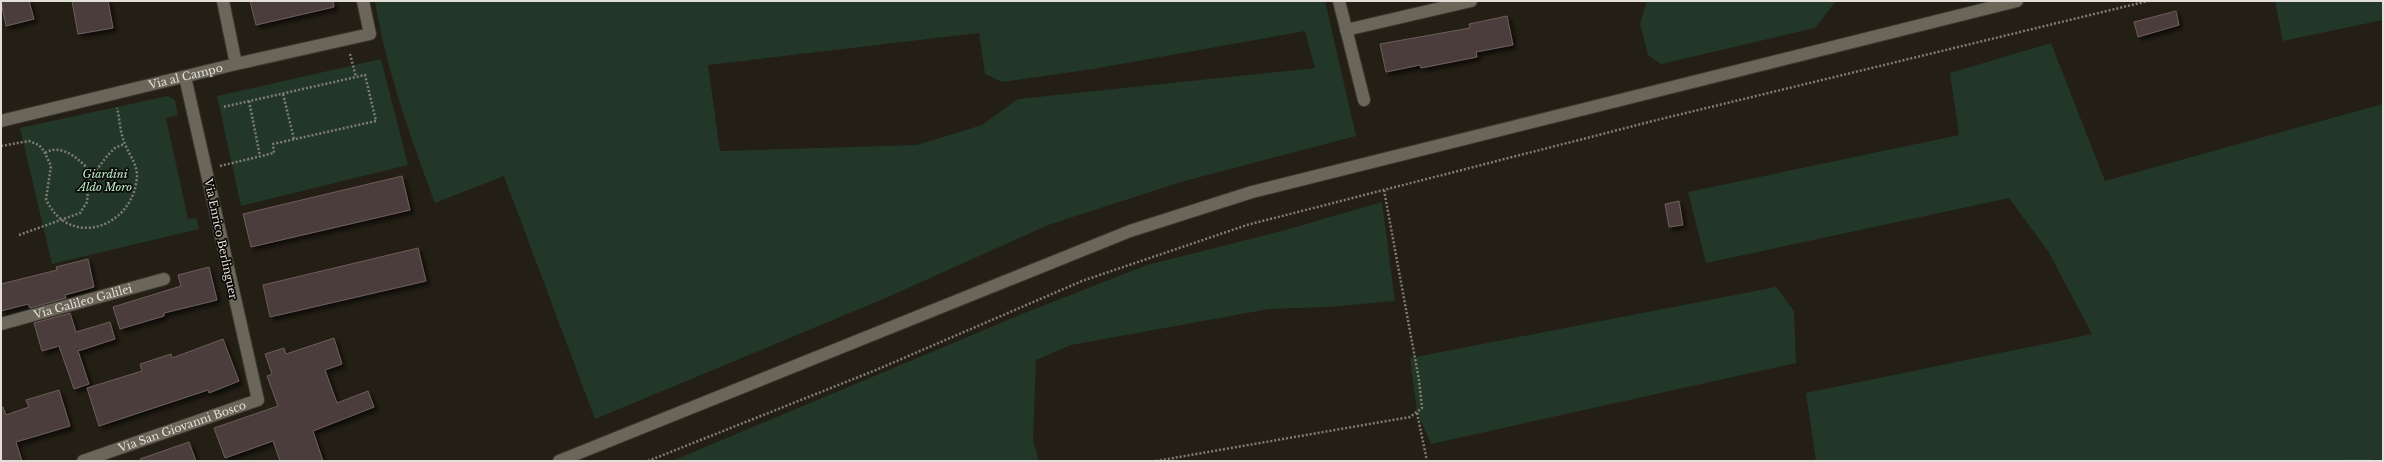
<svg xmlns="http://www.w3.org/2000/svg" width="2384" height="462" viewBox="0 0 2384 462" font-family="'Libre Baskerville',serif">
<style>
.green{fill:#223728;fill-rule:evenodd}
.building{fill:#4b3c3a;stroke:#6e5d5b;filter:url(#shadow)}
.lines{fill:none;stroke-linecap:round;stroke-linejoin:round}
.minor-casing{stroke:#3b3831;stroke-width:14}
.tertiary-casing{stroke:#3b3831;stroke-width:14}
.path{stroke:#807c73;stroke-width:2.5;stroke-dasharray:2 2;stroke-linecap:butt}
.minor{stroke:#6a6659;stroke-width:12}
.tertiary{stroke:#6a6659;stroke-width:12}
.labels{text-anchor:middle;stroke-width:3.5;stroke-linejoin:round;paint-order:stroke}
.street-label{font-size:11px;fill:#e2dfd8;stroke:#0b0905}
.park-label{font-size:11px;font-style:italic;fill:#c0f1cd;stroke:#0b0905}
</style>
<defs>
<filter id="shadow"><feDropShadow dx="3.5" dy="3.5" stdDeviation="2" flood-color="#0009"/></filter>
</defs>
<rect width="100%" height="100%" fill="#231f14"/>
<g class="green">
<path d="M 375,1 L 1325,1 L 1356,136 L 1181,182 L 1048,225 L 888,297 L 595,419 L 504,176 L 435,203 C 411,138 386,70 375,1 ZM 1305,31 L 1315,68 L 1018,99 L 982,125 L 917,145 L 720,151 L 708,65 L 979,33 L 985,74 L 1002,82 L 1093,69 Z"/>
<polygon points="1647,1 1836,1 1815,28 1661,64 1648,55 1640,24"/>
<polygon points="2275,1 2383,1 2383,20 2283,41"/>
<polygon points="2051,43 2105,181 2383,104 2383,461 1816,461 1806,393 2092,334 2048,251 2009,198 1706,263 1688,192 1959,135 1950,73"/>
<polygon points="381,59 408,165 241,206 217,96"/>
<polygon points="167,96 175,100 178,115 166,118 188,219 197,218 199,229 52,264 20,128"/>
<polygon points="1382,202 1395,301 1327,307 1269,309 1071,345 1036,360 1033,441 1039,461 672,461 1022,314 1147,265 1282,231"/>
<polygon points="1776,287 1794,311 1796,363 1431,444 1417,412 1410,358"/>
</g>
<g class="building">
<polygon points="1,1 29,1 34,19 6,26"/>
<polygon points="72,1 108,1 113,28 78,34"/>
<polygon points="250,1 333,1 334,7 256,25"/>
<polygon points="2176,11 2179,25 2138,37 2134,22"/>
<polygon points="1507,16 1513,45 1476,52 1477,57 1421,68 1420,65 1386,72 1380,44 1470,28 1469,24"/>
<polygon points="402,176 410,210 251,247 243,214"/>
<polygon points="1679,201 1683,225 1669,227 1665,204"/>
<polygon points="418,248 426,281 270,317 263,285"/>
<polygon points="88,259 94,287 65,295 66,298 30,308 28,304 1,311 1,284 57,270 56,267"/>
<polygon points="209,267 217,300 164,313 164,316 120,329 113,307 181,286 178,275"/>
<polygon points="70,313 76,332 110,322 115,339 78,351 89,384 74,389 59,346 42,351 34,323"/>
<polygon points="334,338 342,364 325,370 337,403 368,391 374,407 313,431 323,461 280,461 273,441 225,458 214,428 278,406 267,376 272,374 265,354 284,348 286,354"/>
<polygon points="223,339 239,381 209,393 208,390 99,426 87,388 142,371 140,364 171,354 172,358"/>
<polygon points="59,390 70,426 16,442 22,461 1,461 1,407 3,407 6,415 29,407 26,400"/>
<polygon points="189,442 196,461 141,461 140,459"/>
</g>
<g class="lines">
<defs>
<g id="minor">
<polyline points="223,1 236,64"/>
<polyline points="1339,1 1364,100"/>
<polyline points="1346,30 1471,1"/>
<path id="s1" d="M 1,121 L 236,64 L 370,34 L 363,1"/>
<path id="s2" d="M 1,324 L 164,279"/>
<path id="s3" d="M 83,461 L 258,400 L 185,77"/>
</g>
<polyline id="tertiary" points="559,461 1130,231 1252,192 2017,1"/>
</defs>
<use href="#minor" class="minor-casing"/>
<use href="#tertiary" class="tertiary-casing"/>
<g class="path">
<polyline points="350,54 356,77"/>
<polyline points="283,94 294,139"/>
<polyline points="249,101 260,156"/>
<path d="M 1,146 L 29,141 L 39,145 L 44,151 L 51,166 L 46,199 C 68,248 128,229 136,184 C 140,167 131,159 125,144 C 120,134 120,120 117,108"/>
<path d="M 45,153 C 63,142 82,162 93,174"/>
<polyline points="220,166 274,153 273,144 376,121 365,75 223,107"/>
<polyline points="19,235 80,213 87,202 89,180 107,156 115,148 124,144"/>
<polyline points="1417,413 1427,461"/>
<polyline points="648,461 876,370 1082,281 1247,225 1657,120 2148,1"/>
<polyline points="1156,461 1410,417 1422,408 1419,380 1384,190"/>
<polyline points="2345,461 2373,461"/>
</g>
<use href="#minor" class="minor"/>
<use href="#tertiary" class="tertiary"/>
</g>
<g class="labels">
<g class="street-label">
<text dy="4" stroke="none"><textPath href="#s1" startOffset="190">Via al Campo</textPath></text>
<text transform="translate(221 239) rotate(78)" y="4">Via Enrico Berlinguer</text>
<text dy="4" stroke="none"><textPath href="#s2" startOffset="85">Via Galileo Galilei</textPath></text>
<text dy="4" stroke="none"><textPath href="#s3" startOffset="105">Via San Giovanni Bosco</textPath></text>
</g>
<g class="park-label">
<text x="105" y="178">Giardini<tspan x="105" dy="13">Aldo Moro</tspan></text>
</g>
</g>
<rect width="2384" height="462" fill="none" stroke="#e2dfd8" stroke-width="4"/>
</svg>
